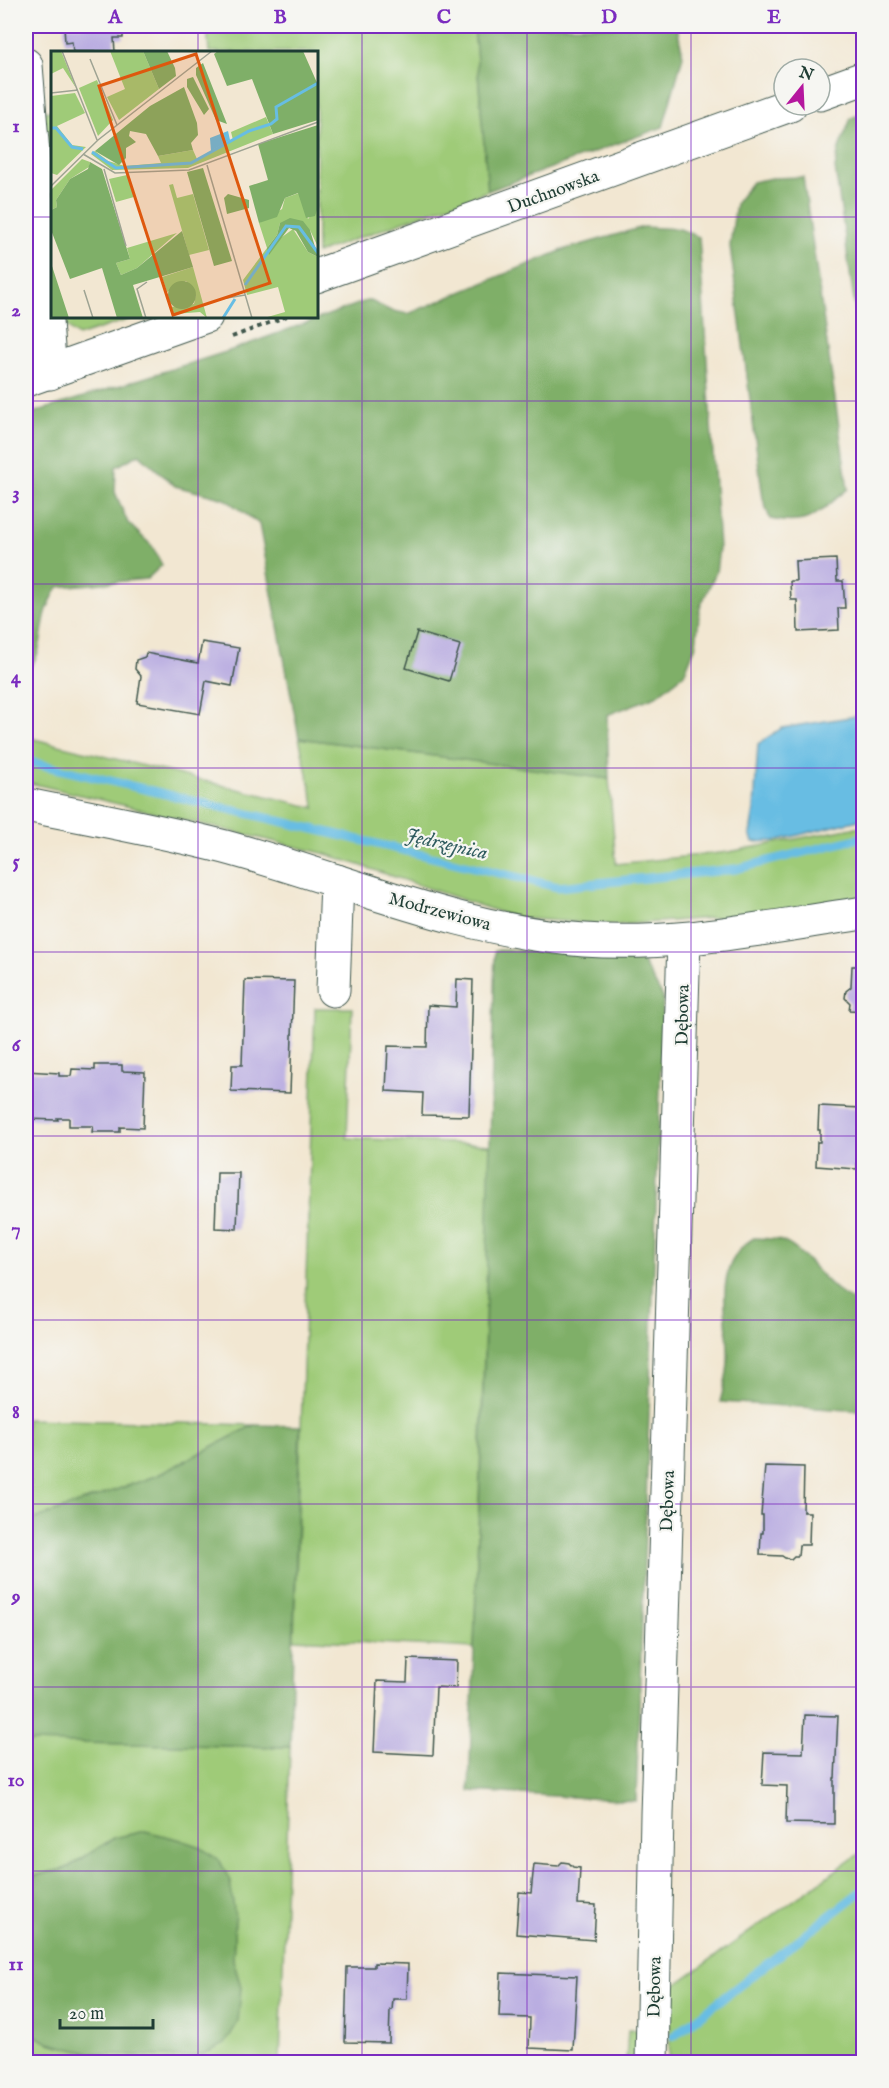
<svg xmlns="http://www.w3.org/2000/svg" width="889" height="2088" viewBox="0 0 889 2088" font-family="'IM FELL English',serif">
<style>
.green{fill:#9fcb78;stroke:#5f8456;stroke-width:1.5}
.forest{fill:#7faf68;stroke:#4f764e;stroke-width:1.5}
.water{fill:#67bde3;stroke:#437d8c;stroke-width:1.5}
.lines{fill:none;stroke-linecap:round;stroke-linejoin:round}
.stream{stroke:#67bde3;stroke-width:9}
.building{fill:#baade1}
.minor-casing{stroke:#3f564c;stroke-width:35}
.path{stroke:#3f564c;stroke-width:4;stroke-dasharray:4.5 4.5;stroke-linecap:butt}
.minor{stroke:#fff;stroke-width:33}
.grid{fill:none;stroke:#7b2cbf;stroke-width:1.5;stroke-opacity:0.55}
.labels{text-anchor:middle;stroke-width:4.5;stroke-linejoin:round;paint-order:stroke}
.street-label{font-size:18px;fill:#1f3d34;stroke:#f6f6f2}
.water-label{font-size:20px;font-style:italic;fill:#315d60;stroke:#f6f6f2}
.inset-river{fill:none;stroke:#67bde3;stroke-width:3}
.inset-road{fill:none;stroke:#9ea393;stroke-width:1.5}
.view{fill:#de580e;fill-opacity:0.15;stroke:#de580e;stroke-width:3}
.inset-edge{fill:none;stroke:#1f3d34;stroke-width:3}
.neatline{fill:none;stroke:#7b2cbf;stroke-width:2}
.grid-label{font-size:20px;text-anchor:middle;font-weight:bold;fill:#7b2cbf}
</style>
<rect width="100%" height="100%" fill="#f6f6f2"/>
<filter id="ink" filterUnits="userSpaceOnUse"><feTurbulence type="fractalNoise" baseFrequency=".0167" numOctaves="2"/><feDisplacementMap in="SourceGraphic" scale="12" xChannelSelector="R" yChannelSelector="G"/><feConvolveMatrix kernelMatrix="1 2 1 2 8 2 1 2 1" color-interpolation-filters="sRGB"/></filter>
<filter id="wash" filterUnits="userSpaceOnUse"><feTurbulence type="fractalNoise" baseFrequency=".008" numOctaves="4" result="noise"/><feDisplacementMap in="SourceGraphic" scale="24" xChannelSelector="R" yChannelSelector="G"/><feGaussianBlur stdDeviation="1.35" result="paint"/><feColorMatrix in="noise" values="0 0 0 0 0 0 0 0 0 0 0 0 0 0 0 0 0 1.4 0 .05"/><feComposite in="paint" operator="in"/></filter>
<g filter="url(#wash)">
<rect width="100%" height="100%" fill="#f2e7d2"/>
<g class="green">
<polygon points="207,26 474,26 488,191 317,253 316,52 209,52"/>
<polygon points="52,111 52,286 39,112"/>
<polygon points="55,317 136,317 78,336"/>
<polygon points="26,737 315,808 299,738 609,779 616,864 729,852 863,826 863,898 739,916 616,925 517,918 326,854 26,782"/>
<polygon points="315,1008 352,1008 347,1138 491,1145 474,1648 294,1639"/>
<polygon points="26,1419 254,1425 158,1475 26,1522"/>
<polygon points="26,1742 290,1747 280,2062 26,2062 26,2031 49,2043 88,2053 183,2057 202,2055 241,1987 233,1960 235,1917 181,1840 145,1831 114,1838 67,1868 26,1878"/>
<polygon points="863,1851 863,2062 669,2062 671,1988"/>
<polygon points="628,2030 642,2031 641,2062 626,2062"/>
</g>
<g class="forest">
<polygon points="474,26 677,26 683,56 663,127 488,191"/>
<polygon points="863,113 863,364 835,168 839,148 851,118"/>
<path d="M 803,177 L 848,489 C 818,512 811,528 770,519 L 763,499 L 730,246 L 736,203 L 752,182 L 772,178 Z"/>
<path d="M 643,227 L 680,229 L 699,237 L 719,548 L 716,572 L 700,607 L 696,645 L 684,674 L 656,696 L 607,715 L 609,779 L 299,738 L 259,524 L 225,499 L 175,486 L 139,454 L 116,467 L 115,492 L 128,523 L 152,546 L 162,565 L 147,579 L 58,587 C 54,595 48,604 46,613 C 40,633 43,657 26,671 L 26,415 L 229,351 L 369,300 L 389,310 L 408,314 L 563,250 Z"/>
<polygon points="495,950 638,954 663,997 636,1801 469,1791 484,1369"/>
<path d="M 754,1238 C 762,1239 771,1238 778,1240 C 808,1247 827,1297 863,1303 L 863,1411 L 720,1402 C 723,1389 728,1375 728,1361 C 730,1319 709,1265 754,1238 Z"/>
<polygon points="254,1425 300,1426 290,1747 26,1742 26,1522 158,1475"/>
<polygon points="145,1831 181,1840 200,1847 220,1861 230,1881 235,1917 233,1960 241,1987 238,2022 225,2044 202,2055 183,2057 88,2053 49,2043 26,2031 26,1878 67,1868 114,1838"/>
</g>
<polygon class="water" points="863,715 863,819 775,841 753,842 750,834 754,809 758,744 782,728"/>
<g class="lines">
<g class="stream">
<polyline points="26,761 558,887 736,869 864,837"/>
<polyline points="674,2036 864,1889"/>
</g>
</g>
<g id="blocks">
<g class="building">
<polygon points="64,26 123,26 123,38 114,38 115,52 73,52 72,42 65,43"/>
<polygon points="836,559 837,581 843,581 845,608 838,608 839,630 798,632 797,600 791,600 790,581 796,581 795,561"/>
<polygon points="417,632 460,645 449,681 406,668"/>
<polygon points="202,642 239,648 232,686 206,681 200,714 137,703 141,676 135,669 136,660 145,657 146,653 198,663"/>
<polygon points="852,966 864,966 864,1011 849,1010 850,1003 845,998 846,991 851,987"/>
<polygon points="457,979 473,980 469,1116 422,1115 423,1093 386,1091 388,1046 427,1047 428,1005 456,1007"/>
<polygon points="245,980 294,981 290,1093 231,1091 232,1065 242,1065"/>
<polygon points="95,1065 122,1065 122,1071 145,1072 143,1128 120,1127 120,1132 92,1132 93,1126 69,1126 69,1118 57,1118 58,1120 26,1119 26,1071 59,1073 59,1076 71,1076 72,1069 95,1070"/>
<polygon points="819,1106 861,1108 857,1169 816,1166 817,1142 820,1142 820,1130 818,1130"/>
<polygon points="217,1173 239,1173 237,1229 215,1228"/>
<polygon points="765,1466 804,1467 803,1512 810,1512 809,1545 799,1545 798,1556 794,1556 791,1559 785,1558 782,1556 760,1555 761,1533 763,1533 763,1515 761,1515"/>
<polygon points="408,1659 457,1661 456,1688 436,1687 433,1755 374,1752 377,1681 407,1682"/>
<polygon points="805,1715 838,1716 835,1778 834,1778 834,1824 786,1823 787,1786 762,1785 764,1752 803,1753"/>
<polygon points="562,1862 569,1863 573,1867 580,1868 578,1904 596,1905 594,1940 516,1934 519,1892 531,1893 534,1864 558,1866"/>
<polygon points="374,1963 408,1964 407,1999 393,1999 392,2010 390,2010 389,2043 345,2042 347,1967 374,1967"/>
<polygon points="501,1973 577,1976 573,2050 529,2048 530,2018 499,2017"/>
</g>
</g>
</g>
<g filter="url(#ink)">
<use href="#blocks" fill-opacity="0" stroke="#3f564c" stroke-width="1.5"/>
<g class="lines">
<defs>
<g id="minor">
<polyline points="26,65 50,373"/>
<polyline points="820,94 864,78"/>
<polyline points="316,276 790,105"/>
<polyline points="26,380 206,316"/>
<path d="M 26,805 C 92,818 159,830 225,847 C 344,879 460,931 584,940 C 678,947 771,926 864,913"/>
<polyline points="333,990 337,881"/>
<polyline points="652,2062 657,1815 684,940"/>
</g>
</defs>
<use href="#minor" class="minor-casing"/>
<polyline class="path" points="232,337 287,316"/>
<use href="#minor" class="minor"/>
</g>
</g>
<path class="grid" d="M 198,26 L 198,52M 362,26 L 362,2062M 527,26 L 527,2062M 691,26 L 691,2062M 26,217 L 52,217M 316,217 L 864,217M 198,316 L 198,2062M 26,401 L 864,401M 26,584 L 864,584M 26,768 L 864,768M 26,952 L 864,952M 26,1136 L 864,1136M 26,1320 L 864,1320M 26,1504 L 864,1504M 26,1687 L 864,1687M 26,1871 L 864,1871"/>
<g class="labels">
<g class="street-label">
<text transform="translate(553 191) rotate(-20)" y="6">Duchnowska</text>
<text transform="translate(440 911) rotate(15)" y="6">Modrzewiowa</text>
<text transform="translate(682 1015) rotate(-89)" y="6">Dębowa</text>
<text transform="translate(667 1501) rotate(-88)" y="6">Dębowa</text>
<text transform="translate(654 1987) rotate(-89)" y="6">Dębowa</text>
</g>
<g class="water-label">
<text transform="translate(447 843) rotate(13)" y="7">Jędrzejnica</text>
</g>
</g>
<g transform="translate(51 51)">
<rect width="267" height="267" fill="#f2e7d2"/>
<path d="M 0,0 L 10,0 L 25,37 L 12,17 L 0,23 ZM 59,0 L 92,0 L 108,38 L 68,69 L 56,46 L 74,38 ZM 46,29 L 62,69 L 47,85 L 28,37 ZM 24,42 L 34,62 L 6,75 L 21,94 L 35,96 L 6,124 L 0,122 L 0,45 ZM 215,66 L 222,83 L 137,117 L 61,119 L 40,103 L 44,100 L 57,110 L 74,115 L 110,112 L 107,105 L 142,99 L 146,108 L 182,89 L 180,81 ZM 31,108 L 39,111 L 38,116 L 19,128 L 5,149 L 6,156 L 0,159 L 0,139 ZM 76,124 L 83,146 L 65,151 L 58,128 ZM 122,133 L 126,147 L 142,143 L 158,199 L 138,204 L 118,134 ZM 248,142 L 257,168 L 267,156 L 267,196 L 259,179 L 229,172 L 226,184 L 216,197 L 242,178 L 257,201 L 267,206 L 267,267 L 213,267 L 234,261 L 227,236 L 196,244 L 192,229 L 216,197 L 208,172 L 231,158 L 234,147 ZM 126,182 L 86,217 L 70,224 L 65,212 L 79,208 L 76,197 ZM 142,216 L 156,267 L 149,261 L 123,263 L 120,256 L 143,253 L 145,244 L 135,230 L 116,241 L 111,226 Z" fill="#9fcb78"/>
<path d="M 92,0 L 116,0 L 124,17 L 125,25 L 108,38 ZM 167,0 L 252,0 L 267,34 L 267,69 L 222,83 L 201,28 L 176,35 L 163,3 ZM 152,12 L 176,73 L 165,69 L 145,24 L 145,17 ZM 142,26 L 158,58 L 153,64 L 136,36 L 136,28 ZM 133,36 L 146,72 L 147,84 L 140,92 L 142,99 L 107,105 L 95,83 L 79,80 L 78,85 L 85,91 L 75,97 L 75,107 L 68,114 L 44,100 L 99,55 ZM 267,74 L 267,156 L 264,165 L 255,167 L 247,142 L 234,147 L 226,166 L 208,172 L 198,135 L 217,129 L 207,93 ZM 39,111 L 51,118 L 79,208 L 65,212 L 70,224 L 86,217 L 131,180 L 142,216 L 82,234 L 92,267 L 66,267 L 51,217 L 19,228 L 0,179 L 0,159 L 6,156 L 5,149 L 19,128 L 37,118 ZM 152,117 L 181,210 L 163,215 L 136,121 ZM 177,143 L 198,149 L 198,157 L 176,163 L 173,147 ZM 239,167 L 252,170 L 259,179 L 267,206 L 257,201 L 245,180 L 238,177 L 218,204 L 216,197 L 226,184 L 229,172 ZM 0,212 L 18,267 L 0,267 ZM117 244a14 14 0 1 1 28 0a14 14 0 1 1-28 0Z" fill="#7faf68"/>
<path d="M 177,80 L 179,89 L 160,100 L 159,87 Z" fill="#67bde3"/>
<path class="inset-river" d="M 0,77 L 5,77 L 21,96 L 32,98M 41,101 L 65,117 L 140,112 L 198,80 L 220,73 L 226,68 L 225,56 L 267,32M 194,234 L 235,175 L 248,176 L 267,202M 172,267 L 184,248"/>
<path class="inset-road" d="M 11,0 L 46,89M 39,8 L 66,74M 0,42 L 27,39M 32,103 L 64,122 L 138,119 L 267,71M 156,114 L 201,267M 53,118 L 75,195M 0,135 L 47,89 L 161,0M 33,239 L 42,267M 170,248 L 194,244M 95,267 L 86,238 L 96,231"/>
<path class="view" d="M 145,3 L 219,232 L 122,264 L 48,35 Z"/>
<rect width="267" height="267" class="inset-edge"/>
</g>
<rect width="889" height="2088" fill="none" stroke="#f6f6f2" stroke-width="66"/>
<g transform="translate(802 87) rotate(18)"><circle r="28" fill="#f6f6f2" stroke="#a0aca6" stroke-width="1.5"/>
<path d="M0-4.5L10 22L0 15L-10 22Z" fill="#b5179e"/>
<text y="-9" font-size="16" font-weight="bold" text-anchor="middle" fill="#1f3d34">N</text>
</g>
<path d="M60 2019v9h93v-9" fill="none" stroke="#1f3d34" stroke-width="3"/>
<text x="69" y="2019" font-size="18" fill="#1f3d34" stroke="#f6f6f2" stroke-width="4.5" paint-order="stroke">20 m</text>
<rect x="33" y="33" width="823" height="2022" class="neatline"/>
<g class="grid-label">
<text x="115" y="23">A</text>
<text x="280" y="23">B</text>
<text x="444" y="23">C</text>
<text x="609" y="23">D</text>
<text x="774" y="23">E</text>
<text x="16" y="132">1</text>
<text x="16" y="316">2</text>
<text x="16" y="499">3</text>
<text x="16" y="683">4</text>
<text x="16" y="867">5</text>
<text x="16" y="1051">6</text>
<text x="16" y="1235">7</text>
<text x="16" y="1418">8</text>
<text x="16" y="1602">9</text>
<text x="16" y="1786">10</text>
<text x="16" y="1970">11</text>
</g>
</svg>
